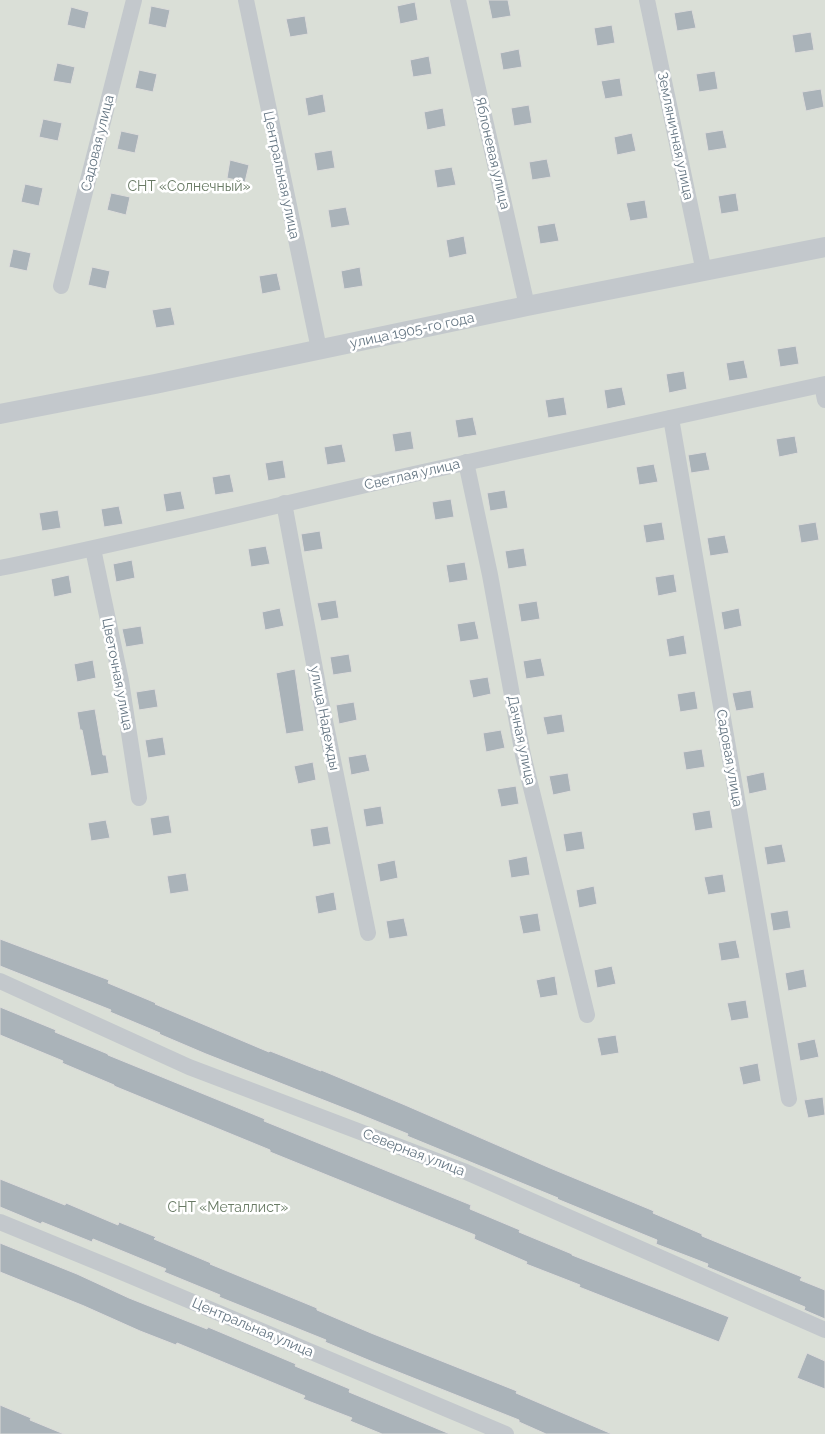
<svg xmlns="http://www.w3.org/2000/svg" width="825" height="1434" viewBox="0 0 825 1434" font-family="Raleway,sans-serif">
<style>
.green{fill:#dadfd7}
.building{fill:#aab3b9;stroke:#dcdcda}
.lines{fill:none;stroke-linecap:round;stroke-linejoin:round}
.minor{stroke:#c3c8cc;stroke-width:16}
.tertiary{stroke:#c3c8cc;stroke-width:20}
.labels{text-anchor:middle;stroke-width:5;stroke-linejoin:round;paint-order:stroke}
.street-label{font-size:14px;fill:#657683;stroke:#fff}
.park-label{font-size:14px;fill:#687a64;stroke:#fff}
</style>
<rect width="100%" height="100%" fill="#fafaf8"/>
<rect class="green" x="0" y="0" width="825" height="1434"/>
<g class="building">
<polygon points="488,0 508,0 511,16 492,19"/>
<polygon points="415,2 418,20 400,24 397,6"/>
<polygon points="151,6 170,10 166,28 148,24"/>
<polygon points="71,7 89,12 85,29 67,25"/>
<polygon points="692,10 696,28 677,31 674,13"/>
<polygon points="305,16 308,34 290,37 286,19"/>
<polygon points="612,25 615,43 597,46 594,28"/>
<polygon points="811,32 814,50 795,53 792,35"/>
<polygon points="519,49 522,67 503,70 500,53"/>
<polygon points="429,56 432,74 413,77 410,60"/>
<polygon points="57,63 75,67 71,84 53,81"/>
<polygon points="139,70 157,74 153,92 135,88"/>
<polygon points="715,71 718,89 699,92 696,74"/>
<polygon points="620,78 623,96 605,99 601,81"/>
<polygon points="821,89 824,107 806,111 802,92"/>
<polygon points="323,94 326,112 308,116 305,98"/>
<polygon points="529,105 532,123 514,126 511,108"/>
<polygon points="443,108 446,126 427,130 424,112"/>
<polygon points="43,119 62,123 58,141 39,137"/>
<polygon points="723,130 727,148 708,151 705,133"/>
<polygon points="121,131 139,135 135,153 117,149"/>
<polygon points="632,133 636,151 617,155 614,137"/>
<polygon points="332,150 335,168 317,171 314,153"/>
<polygon points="547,159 551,177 532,180 529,162"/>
<polygon points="230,160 249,165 245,182 227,178"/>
<polygon points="452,167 456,185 437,188 434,170"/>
<polygon points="25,184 43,188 39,206 21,202"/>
<polygon points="111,193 130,197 126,215 107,210"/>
<polygon points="736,193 739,211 721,214 718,196"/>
<polygon points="645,200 648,218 630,221 626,203"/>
<polygon points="346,207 350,225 331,228 328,210"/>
<polygon points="555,223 559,241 540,244 537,226"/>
<polygon points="464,236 467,254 449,258 446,240"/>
<polygon points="13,249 31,253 27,271 9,267"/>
<polygon points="92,267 110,271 106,289 88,285"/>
<polygon points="360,267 363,286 344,289 341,271"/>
<polygon points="277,273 281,290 262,294 259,276"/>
<polygon points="171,307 175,325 156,328 152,310"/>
<polygon points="796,346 799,364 780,367 777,349"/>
<polygon points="744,360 748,378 729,381 726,363"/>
<polygon points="684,371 687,389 669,393 666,374"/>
<polygon points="622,387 626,405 607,409 604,390"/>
<polygon points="564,397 567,415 548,418 545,400"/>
<polygon points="473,417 477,435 458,438 455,420"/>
<polygon points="411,431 414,449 395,452 392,434"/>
<polygon points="795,436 798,453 779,457 776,439"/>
<polygon points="342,444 346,462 327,465 324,447"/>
<polygon points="706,452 710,470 691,473 688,455"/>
<polygon points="283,460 286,478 268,481 265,463"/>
<polygon points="654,464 658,482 639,485 636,467"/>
<polygon points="230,474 234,492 215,495 212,477"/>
<polygon points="505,490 508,508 490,511 487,493"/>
<polygon points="181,491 185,509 166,512 163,494"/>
<polygon points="451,499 454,517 435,520 432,502"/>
<polygon points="119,506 123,524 104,527 101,509"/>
<polygon points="58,510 61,528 42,531 39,513"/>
<polygon points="662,522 665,540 646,543 643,525"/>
<polygon points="816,522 819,540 801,543 798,525"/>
<polygon points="320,531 323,549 304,552 301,534"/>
<polygon points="725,535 729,553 710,556 707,538"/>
<polygon points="266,546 270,564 251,567 248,549"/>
<polygon points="524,548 527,566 508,569 505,551"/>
<polygon points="132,560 135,578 116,582 113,564"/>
<polygon points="465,562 468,580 449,583 446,565"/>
<polygon points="674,574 677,592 658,596 655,577"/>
<polygon points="69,575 72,593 54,597 51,579"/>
<polygon points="336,600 339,618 321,621 317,603"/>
<polygon points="537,601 540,619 521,622 518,604"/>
<polygon points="280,608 284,626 265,630 262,612"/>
<polygon points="739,608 742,626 724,630 721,612"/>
<polygon points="475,621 479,639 460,642 457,624"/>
<polygon points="141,626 144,644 126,647 122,629"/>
<polygon points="684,635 687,654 669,657 666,639"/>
<polygon points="349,654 352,672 333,675 330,657"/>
<polygon points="541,658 545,676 526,679 523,661"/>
<polygon points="93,660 96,678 77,682 74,664"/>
<polygon points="295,669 304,731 286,734 276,673"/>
<polygon points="488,677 491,694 473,698 469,680"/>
<polygon points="155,689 158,707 139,710 136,692"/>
<polygon points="751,690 754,708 736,711 732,693"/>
<polygon points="695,691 698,709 680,712 677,694"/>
<polygon points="354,702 357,720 339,724 336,705"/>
<polygon points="95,709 103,755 106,755 109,773 91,776 82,730 80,730 77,712"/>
<polygon points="562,714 565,732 547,735 543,717"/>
<polygon points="501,730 505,748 486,752 483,733"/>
<polygon points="163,737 166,755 148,758 145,740"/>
<polygon points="702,749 705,767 686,770 683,752"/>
<polygon points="366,754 370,771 351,775 348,757"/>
<polygon points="313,762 316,780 298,784 294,766"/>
<polygon points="764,772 767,790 749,794 746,776"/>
<polygon points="568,773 571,791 553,795 549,776"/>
<polygon points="516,786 519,804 501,807 497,789"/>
<polygon points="381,806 384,824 366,827 363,809"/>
<polygon points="710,810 713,828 695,831 692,813"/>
<polygon points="169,815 172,833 153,836 150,818"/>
<polygon points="106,820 110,838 91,841 88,823"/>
<polygon points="328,826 331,844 313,847 310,829"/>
<polygon points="582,831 585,849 566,852 563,834"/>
<polygon points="782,844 786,862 767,865 764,847"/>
<polygon points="527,856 530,875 511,878 508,860"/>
<polygon points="395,860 398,878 380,882 377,864"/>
<polygon points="186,873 189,891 170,894 167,876"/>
<polygon points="723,874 726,892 708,895 704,877"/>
<polygon points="594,886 597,904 579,908 576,890"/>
<polygon points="334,892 337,910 318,914 315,896"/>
<polygon points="788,910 791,928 773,931 770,913"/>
<polygon points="538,913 541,931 523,934 519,916"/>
<polygon points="404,918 408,936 389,939 386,921"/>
<polygon points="0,939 109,980 108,983 156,1003 155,1004 205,1025 269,1052 270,1051 321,1071 321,1070 405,1105 550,1168 654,1211 653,1213 702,1234 702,1236 802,1277 800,1280 825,1290 825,1319 804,1310 805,1307 707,1267 708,1264 656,1244 657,1240 557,1199 558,1198 407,1136 408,1134 359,1114 206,1054 159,1034 160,1033 110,1012 111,1010 0,966"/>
<polygon points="736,940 740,958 721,961 718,943"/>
<polygon points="612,966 616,984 597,988 594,970"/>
<polygon points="804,969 807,987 788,991 785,973"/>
<polygon points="555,976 558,995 540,998 536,980"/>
<polygon points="746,1000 749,1018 731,1021 727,1003"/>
<polygon points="0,1007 56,1030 55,1032 108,1054 108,1055 265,1119 264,1121 471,1205 470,1209 520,1230 519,1232 572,1254 572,1255 729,1317 719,1342 579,1287 580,1285 526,1264 527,1262 474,1239 475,1235 270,1152 270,1150 114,1086 114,1085 62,1063 63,1061 0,1035"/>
<polygon points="616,1035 619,1053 601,1056 597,1038"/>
<polygon points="815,1039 819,1057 800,1061 797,1043"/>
<polygon points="758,1063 761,1081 743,1085 739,1067"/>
<polygon points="823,1097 825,1115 808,1118 804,1100"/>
<polygon points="0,1179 65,1205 66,1203 118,1225 119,1222 156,1237 154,1239 211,1263 210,1264 317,1308 317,1310 371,1333 517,1391 516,1393 612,1434 546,1434 519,1422 519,1420 373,1362 325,1342 326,1340 219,1297 220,1295 164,1272 166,1269 93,1239 92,1242 42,1222 41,1224 0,1207"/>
<polygon points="0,1243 77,1274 129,1298 207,1329 208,1327 296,1364 295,1366 350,1389 349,1392 450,1434 382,1434 350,1421 352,1418 303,1399 305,1396 177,1343 176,1345 140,1331 84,1306 0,1272"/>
<polygon points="807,1353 825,1361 825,1389 797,1378"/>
<polygon points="0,1405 31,1418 30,1420 64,1434 0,1434"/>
</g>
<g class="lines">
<g class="minor">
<polyline points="246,0 319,349"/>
<polyline points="458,0 527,306"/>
<polyline points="647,0 704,272"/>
<polyline points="61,286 134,0"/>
<polyline points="822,385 825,400"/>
<polyline points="671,418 789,1099"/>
<polyline points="466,462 490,575 523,755 587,1015"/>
<polyline points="284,503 321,701 368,933"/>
<polyline points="93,549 121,681 139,798"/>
<path d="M 0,568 C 139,540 276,505 414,474 C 551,443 688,415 825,384"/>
<polyline points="0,981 189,1067 466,1172 825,1330"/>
<polyline points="0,1222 124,1273 506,1434"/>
</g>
<polyline class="tertiary" points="0,414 155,384 527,306 825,247"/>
</g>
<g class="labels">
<g class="street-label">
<text transform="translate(676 136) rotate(78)" y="5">Земляничная улица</text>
<text transform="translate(97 143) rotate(-76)" y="5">Садовая улица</text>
<text transform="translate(493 153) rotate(77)" y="5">Яблоневая улица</text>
<text transform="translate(282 175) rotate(78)" y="5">Центральная улица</text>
<text transform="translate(412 330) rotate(-12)" y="5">улица 1905-го года</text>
<text transform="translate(412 474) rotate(-13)" y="5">Светлая улица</text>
<text transform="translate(118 674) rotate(79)" y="5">Цветочная улица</text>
<text transform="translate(325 718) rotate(79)" y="5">улица Надежды</text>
<text transform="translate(522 740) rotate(78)" y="5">Дачная улица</text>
<text transform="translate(730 758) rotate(80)" y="5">Садовая улица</text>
<text transform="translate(414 1152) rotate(21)" y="5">Северная улица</text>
<text transform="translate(253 1327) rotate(23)" y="5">Центральная улица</text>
</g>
<g class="park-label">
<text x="189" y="191">СНТ «Солнечный»</text>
<text x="228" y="1212">СНТ «Металлист»</text>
</g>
</g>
</svg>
